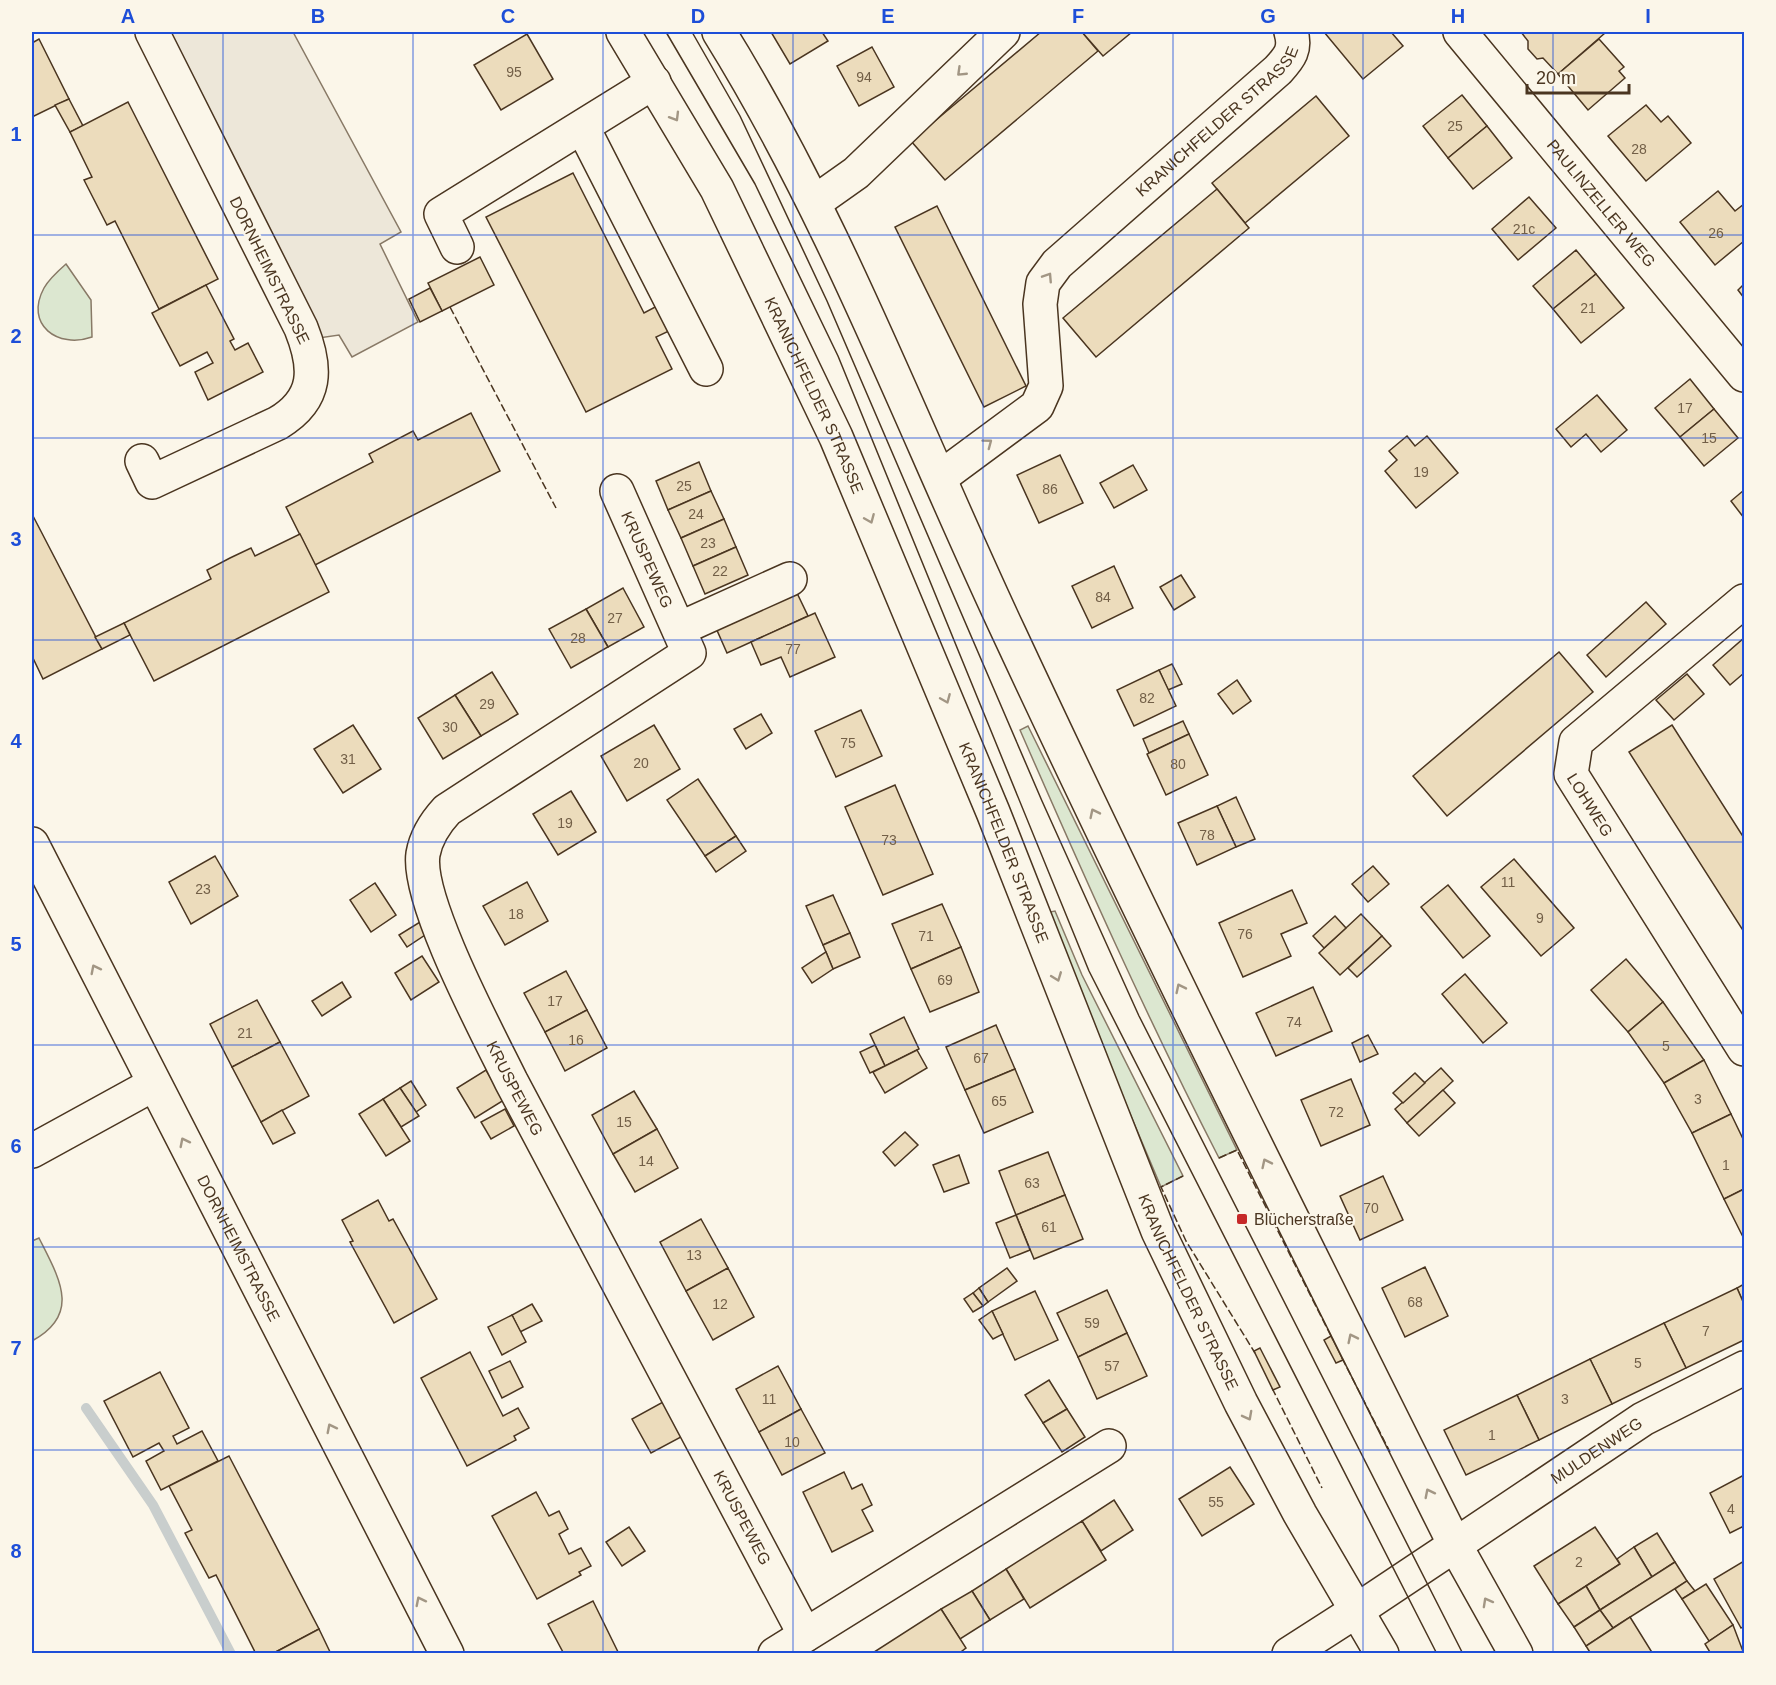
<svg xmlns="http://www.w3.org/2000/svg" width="1776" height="1685" viewBox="0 0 1776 1685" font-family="Arial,sans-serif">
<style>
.green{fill:#dce7d0;stroke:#887966;stroke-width:1.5}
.parking{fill:#ede7d9;stroke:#887966;stroke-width:1.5}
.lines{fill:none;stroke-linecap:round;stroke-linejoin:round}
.stream{stroke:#c9cecd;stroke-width:10}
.building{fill:#ecdcbc;stroke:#4a3520;stroke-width:1.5}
.minor-casing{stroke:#4a3520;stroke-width:36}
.major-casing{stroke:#4a3520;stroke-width:36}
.minor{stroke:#fbf6e9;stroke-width:33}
.major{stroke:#fbf6e9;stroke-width:33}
.tram{stroke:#4a3520;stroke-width:1.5}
.fence{stroke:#4a3520;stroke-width:1.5;stroke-dasharray:8 3;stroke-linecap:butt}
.oneway{stroke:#a29684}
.grid{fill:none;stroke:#1d4ed8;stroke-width:1.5;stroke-opacity:0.55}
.poi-dot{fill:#c62828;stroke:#fbf6e9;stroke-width:2}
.labels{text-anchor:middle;stroke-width:4.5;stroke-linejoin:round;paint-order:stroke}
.number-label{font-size:14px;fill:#725f47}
.street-label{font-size:16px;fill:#4a3520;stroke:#fbf6e9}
.poi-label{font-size:16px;fill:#4a3520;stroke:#fbf6e9;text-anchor:start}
.neatline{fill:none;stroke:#1d4ed8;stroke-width:2}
.grid-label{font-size:20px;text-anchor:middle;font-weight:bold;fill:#1d4ed8}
</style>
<rect width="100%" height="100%" fill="#fbf6e9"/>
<g class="green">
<path d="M 66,264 L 91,300 L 92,337 C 58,349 24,325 44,288 C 49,279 58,271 66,264 Z"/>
<path d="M 1028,726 L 1237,1150 L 1219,1158 C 1147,1018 1083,874 1020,730 Z"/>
<polygon points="1055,911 1082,975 1183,1176 1161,1187 1097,1036 1050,912"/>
<path d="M 39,1238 C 59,1278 82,1314 32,1341 L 32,1241 Z"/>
</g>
<polygon class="parking" points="174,32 293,32 401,232 380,244 418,322 352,357 339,335 305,340 157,40"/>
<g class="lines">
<polyline class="stream" points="86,1408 153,1505 231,1654"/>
</g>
<g class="building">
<polygon points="771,32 822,32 828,41 790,64"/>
<polygon points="1041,32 1082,32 1098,51 945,180 911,141"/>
<polygon points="1082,32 1132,32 1103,56"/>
<polygon points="1324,32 1391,32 1403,46 1363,79"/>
<polygon points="1521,32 1604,32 1605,33 1558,74 1543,58 1537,59 1528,49 1528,41"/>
<polygon points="527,34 553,79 501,110 474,65"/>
<polygon points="39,39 69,99 32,117 32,43"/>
<polygon points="1599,39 1624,67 1619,71 1625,78 1588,110 1558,74"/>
<polygon points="872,47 894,87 859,106 837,66"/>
<polygon points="1462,95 1487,126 1448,158 1423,126"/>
<polygon points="1316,96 1349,136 1245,223 1212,183"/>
<polygon points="69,99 83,126 70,132 55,105"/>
<polygon points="128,102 218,279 159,309 115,221 107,225 84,180 92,177 70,132"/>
<polygon points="1646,105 1661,122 1668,116 1691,143 1646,181 1608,136"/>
<polygon points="1487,126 1512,158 1473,189 1448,158"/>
<polygon points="573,173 644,313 657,306 669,331 656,337 672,369 586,412 486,217"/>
<polygon points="1217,189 1249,228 1096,357 1063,318"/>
<polygon points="1718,191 1735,211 1744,204 1744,241 1715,265 1680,222"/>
<polygon points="1529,197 1556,228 1518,260 1492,229"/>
<polygon points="937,206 1026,386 984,407 895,227"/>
<polygon points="1576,250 1596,274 1553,309 1533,286"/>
<polygon points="480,257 494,285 442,311 428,283"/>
<polygon points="1596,274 1624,308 1581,343 1553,309"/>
<polygon points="1744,284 1744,298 1738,290"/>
<polygon points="206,285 234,339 230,341 235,350 248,343 263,372 208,400 195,372 213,363 207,352 180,366 152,313"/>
<polygon points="430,288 442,311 420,322 409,299"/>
<polygon points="1690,379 1714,409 1680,437 1655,408"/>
<polygon points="1597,395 1627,430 1601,452 1586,434 1571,447 1556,429"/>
<polygon points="1714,409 1738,438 1704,466 1680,437"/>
<polygon points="471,413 500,471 315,565 286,507 373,462 369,454 413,431 418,440"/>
<polygon points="1407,436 1415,446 1427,436 1458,473 1416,508 1385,471 1397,460 1389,451"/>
<polygon points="1060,455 1083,503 1039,523 1017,475"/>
<polygon points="699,462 711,491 668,510 656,481"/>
<polygon points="1133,465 1147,490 1114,508 1100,483"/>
<polygon points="1744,490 1744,518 1731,501"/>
<polygon points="711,491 724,519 681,538 668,510"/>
<polygon points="32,514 102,649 43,679 32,656"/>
<polygon points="724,519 736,547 693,566 681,538"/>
<polygon points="300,534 329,592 154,681 124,623 211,579 207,570 230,558 251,548 255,556"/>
<polygon points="736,547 748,575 705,594 693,566"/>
<polygon points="1114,566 1133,608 1092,628 1072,586"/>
<polygon points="1181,575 1195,597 1174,610 1160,587"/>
<polygon points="623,588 644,627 608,647 586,609"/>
<polygon points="796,591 808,616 727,653 716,628"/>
<polygon points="1646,602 1666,624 1606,677 1587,655"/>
<polygon points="586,609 608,647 571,668 549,629"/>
<polygon points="815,613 835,657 790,677 781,657 761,665 751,642"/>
<polygon points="124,623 130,635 102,649 95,637"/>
<polygon points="1744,638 1744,673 1730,685 1713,665"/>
<polygon points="1559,652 1593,692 1447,816 1413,776"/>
<polygon points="1172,664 1182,684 1168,690 1159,670"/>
<polygon points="1159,670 1176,706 1134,726 1117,690"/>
<polygon points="492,672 518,714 481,736 455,695"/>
<polygon points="1687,674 1704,694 1674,720 1656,700"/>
<polygon points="1237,680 1251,701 1233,714 1218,694"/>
<polygon points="455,695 481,736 443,759 418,718"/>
<polygon points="861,710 882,756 836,777 815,731"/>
<polygon points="761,714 772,733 746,749 734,729"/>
<polygon points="1183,721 1189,734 1149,753 1143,739"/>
<polygon points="353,725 381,769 343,793 314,749"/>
<polygon points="654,725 680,769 627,801 601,756"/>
<polygon points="1672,725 1744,838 1744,932 1629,752"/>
<polygon points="1189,734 1208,775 1166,795 1147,754"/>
<polygon points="698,779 736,836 705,856 667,800"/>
<polygon points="895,785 933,874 883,895 845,807"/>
<polygon points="571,791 596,832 558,855 533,814"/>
<polygon points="1236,797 1255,839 1236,847 1217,806"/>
<polygon points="1217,806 1236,847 1197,865 1178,823"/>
<polygon points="736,836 746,851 716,872 705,856"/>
<polygon points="215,856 238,896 191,924 169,882"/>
<polygon points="1514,859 1574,928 1541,956 1481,887"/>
<polygon points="1373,866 1389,884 1368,902 1352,884"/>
<polygon points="527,882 548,921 505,945 483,906"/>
<polygon points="375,883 396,915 371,932 350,900"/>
<polygon points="1448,885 1490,936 1463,958 1421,907"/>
<polygon points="1292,890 1307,923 1281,934 1291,956 1243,977 1219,923"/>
<polygon points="833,895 850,933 823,945 806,906"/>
<polygon points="942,904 961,947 911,969 892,924"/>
<polygon points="1361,914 1382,936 1340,975 1319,953"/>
<polygon points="1335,916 1346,928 1324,948 1313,936"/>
<polygon points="420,922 428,933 407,947 399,935"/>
<polygon points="850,933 860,957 833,969 823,945"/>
<polygon points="1382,936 1391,946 1357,977 1348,968"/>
<polygon points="961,947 979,992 930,1012 911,969"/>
<polygon points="826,952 833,969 812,983 802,968"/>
<polygon points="422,956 439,982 411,1000 395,973"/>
<polygon points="1626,959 1663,1002 1628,1032 1591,990"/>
<polygon points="566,971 587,1010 545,1032 524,993"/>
<polygon points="1465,974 1507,1023 1483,1043 1442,994"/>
<polygon points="342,982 351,997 322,1016 312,1001"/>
<polygon points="1313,987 1332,1031 1276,1056 1256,1013"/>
<polygon points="257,1000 280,1042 232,1067 210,1024"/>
<polygon points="1663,1002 1704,1060 1664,1083 1628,1032"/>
<polygon points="587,1010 607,1048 565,1071 545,1032"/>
<polygon points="904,1017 919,1049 885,1066 870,1034"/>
<polygon points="996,1025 1015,1069 965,1090 946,1047"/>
<polygon points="1368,1035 1378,1054 1360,1062 1352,1043"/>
<polygon points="280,1042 309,1096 261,1122 232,1067"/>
<polygon points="875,1045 885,1066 870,1073 860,1052"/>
<polygon points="917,1050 927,1068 885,1093 873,1072"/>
<polygon points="1704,1060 1731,1114 1692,1133 1664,1083"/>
<polygon points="1441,1068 1453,1081 1407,1123 1395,1109"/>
<polygon points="1015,1069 1033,1112 984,1133 965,1090"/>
<polygon points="486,1070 504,1100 475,1118 457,1088"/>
<polygon points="1415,1073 1425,1083 1403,1103 1393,1093"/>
<polygon points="1351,1079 1370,1125 1321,1146 1301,1100"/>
<polygon points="411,1081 426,1105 416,1112 400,1088"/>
<polygon points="400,1088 419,1116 401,1127 383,1099"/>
<polygon points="1443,1090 1455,1103 1419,1136 1407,1123"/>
<polygon points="634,1091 657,1129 613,1154 592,1115"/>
<polygon points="383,1099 410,1141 386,1156 359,1114"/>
<polygon points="505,1109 514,1126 491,1139 481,1122"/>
<polygon points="282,1110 295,1133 273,1144 261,1122"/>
<polygon points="1731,1114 1744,1141 1744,1189 1724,1199 1692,1133"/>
<polygon points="657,1129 678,1168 635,1192 613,1154"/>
<polygon points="905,1132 918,1145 895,1166 883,1152"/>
<polygon points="1048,1152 1065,1195 1016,1215 999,1171"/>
<polygon points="959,1155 969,1183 944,1192 933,1165"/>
<polygon points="1383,1176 1403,1220 1360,1240 1340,1196"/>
<polygon points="1744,1189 1744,1239 1724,1199"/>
<polygon points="1065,1195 1083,1239 1034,1259 1016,1215"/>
<polygon points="378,1200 389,1221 393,1219 437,1299 394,1323 350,1242 353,1241 342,1220"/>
<polygon points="1016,1215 1030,1250 1010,1258 996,1223"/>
<polygon points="701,1219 728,1268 686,1291 660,1242"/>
<polygon points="1425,1267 1448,1316 1405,1337 1382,1288"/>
<polygon points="728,1268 754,1317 713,1340 686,1291"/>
<polygon points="1007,1268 1017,1281 988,1302 979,1288"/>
<polygon points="1744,1284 1744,1304 1737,1288"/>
<polygon points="979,1288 988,1302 983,1306 973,1293"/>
<polygon points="1737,1288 1744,1304 1744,1340 1686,1368 1664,1323"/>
<polygon points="1107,1290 1127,1333 1078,1357 1057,1313"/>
<polygon points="1035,1291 1058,1340 1015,1360 992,1311"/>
<polygon points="973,1293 983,1306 973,1312 964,1299"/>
<polygon points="532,1304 542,1321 520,1332 512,1315"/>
<polygon points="992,1311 1003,1334 993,1339 979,1320"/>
<polygon points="512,1315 526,1342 502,1355 488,1327"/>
<polygon points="1664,1323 1686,1368 1612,1404 1590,1359"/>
<polygon points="1127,1333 1147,1376 1097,1399 1078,1357"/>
<polygon points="1331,1336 1343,1360 1336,1363 1324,1340"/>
<polygon points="1260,1348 1280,1387 1273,1390 1254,1351"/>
<polygon points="470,1352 503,1416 518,1408 529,1428 514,1436 516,1440 467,1466 421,1378"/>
<polygon points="1590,1359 1612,1404 1539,1440 1517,1395"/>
<polygon points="510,1361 523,1387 502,1398 489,1371"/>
<polygon points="778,1366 801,1409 759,1432 736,1389"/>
<polygon points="160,1372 189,1428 173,1436 177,1444 202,1431 218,1461 161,1490 146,1461 164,1451 159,1443 133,1457 104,1401"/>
<polygon points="1049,1380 1067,1409 1043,1423 1025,1395"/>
<polygon points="1517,1395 1539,1440 1466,1475 1444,1430"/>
<polygon points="663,1402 681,1437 651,1453 632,1419"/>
<polygon points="801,1409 825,1453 782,1475 759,1432"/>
<polygon points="1067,1409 1085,1437 1062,1452 1043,1423"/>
<polygon points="229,1456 319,1629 272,1654 256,1654 216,1575 209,1578 185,1533 192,1530 169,1486"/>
<polygon points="1230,1467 1254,1504 1202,1536 1179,1499"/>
<polygon points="844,1472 852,1489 862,1484 872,1505 862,1510 873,1531 832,1552 803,1492"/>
<polygon points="1744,1475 1744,1526 1730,1533 1710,1493"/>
<polygon points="536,1492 549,1516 559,1511 568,1529 559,1534 569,1554 581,1548 591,1566 579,1572 581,1575 537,1599 492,1516"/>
<polygon points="1114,1500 1133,1530 1101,1551 1082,1521"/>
<polygon points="1082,1521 1106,1560 1030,1608 1006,1569"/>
<polygon points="629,1527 645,1551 622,1566 606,1542"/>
<polygon points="1595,1527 1620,1564 1558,1604 1534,1566"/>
<polygon points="1657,1533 1675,1562 1652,1577 1634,1547"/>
<polygon points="1634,1547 1652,1577 1600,1610 1586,1586 1620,1564 1617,1559"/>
<polygon points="1744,1561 1744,1626 1741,1628 1714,1579"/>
<polygon points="1675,1562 1687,1581 1613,1628 1600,1610"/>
<polygon points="1006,1569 1024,1599 990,1620 972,1591"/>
<polygon points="1687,1581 1695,1591 1682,1599 1675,1589"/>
<polygon points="1706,1584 1733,1625 1709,1641 1682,1599"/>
<polygon points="1586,1586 1600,1610 1574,1627 1558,1604"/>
<polygon points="972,1591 990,1620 960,1639 941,1609"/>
<polygon points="593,1601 619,1654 564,1654 548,1624"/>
<polygon points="941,1609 966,1648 958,1654 871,1654"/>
<polygon points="1600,1610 1613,1628 1586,1646 1574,1627"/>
<polygon points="1630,1617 1653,1654 1591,1654 1586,1646"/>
<polygon points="1733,1625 1744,1654 1711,1654 1705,1644"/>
<polygon points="319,1629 331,1654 272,1654"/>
</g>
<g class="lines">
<defs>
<g id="minor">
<path id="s1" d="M 1460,32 L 1744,375"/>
<polyline points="583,128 706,369"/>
<polyline points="815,202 856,173 1003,32"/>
<polyline points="457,247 441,214 654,82"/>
<path d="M 142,461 L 152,482 L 278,423 C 318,399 317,368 301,328 L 152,32"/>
<path id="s2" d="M 941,477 L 1037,406 L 1046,386 L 1040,304 L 1043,283 L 1057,264 L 1278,70 C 1290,57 1296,49 1291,32"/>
<path id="s3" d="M 617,491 L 689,653 L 447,810 C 435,823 426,837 423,854 C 416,900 488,1034 511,1081 L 805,1635"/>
<path id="s4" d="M 1744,601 L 1576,742 L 1571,774 L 1744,1049"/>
<polyline points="679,629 790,579"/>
<path id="s5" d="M 32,844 L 447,1654"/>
<polyline points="32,1151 154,1084"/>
<path id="s6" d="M 1455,1545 L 1643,1419 L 1744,1368"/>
<polyline points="775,1654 1109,1446"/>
<polyline points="1289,1654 1356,1611"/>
</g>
<g id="major">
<path id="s7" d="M 623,32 L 717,189 L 836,437 L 993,812 L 1158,1231 L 1241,1403 L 1300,1514 L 1382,1654"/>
<path d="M 719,32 C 837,222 914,431 1009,633 C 1152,940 1304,1243 1455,1545 L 1516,1654"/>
<polyline points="1356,1611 1455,1545"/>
</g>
</defs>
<use href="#minor" class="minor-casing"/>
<use href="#major" class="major-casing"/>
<use href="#minor" class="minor"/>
<use href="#major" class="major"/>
<g class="tram">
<polyline points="666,32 755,184 838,356 1089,971 1437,1654"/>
<polyline points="692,32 740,116 827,301 1042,801 1139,1016 1463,1654"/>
</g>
<g class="fence">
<polyline points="450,307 556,508"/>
<polyline points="1219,1158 1237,1150 1333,1340"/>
<polyline points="1183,1176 1161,1187 1186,1241 1255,1353"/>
<polyline points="1342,1358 1390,1452"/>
<polyline points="1272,1388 1322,1488"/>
</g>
</g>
<defs><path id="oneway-chevron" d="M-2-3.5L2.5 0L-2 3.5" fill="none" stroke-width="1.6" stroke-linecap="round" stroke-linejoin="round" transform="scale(1.5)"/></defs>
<g class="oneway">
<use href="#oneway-chevron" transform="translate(961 72) rotate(136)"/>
<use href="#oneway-chevron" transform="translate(675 117) rotate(59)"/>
<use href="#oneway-chevron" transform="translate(1048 277) rotate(-57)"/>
<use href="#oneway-chevron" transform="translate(988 443) rotate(-37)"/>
<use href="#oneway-chevron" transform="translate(870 519) rotate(67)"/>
<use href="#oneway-chevron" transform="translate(946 699) rotate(67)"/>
<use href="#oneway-chevron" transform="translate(1094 813) rotate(-116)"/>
<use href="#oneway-chevron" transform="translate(95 969) rotate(-117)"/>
<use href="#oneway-chevron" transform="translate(1057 977) rotate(69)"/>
<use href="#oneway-chevron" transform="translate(1180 988) rotate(-116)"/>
<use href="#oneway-chevron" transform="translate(184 1142) rotate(-117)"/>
<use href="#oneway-chevron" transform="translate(1266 1163) rotate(-116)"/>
<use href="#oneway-chevron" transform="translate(1352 1338) rotate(-116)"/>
<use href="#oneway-chevron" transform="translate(1248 1416) rotate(62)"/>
<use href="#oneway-chevron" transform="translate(331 1428) rotate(-117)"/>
<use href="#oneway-chevron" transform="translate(1429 1493) rotate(-117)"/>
<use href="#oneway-chevron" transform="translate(420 1601) rotate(-117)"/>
<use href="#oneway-chevron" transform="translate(1487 1602) rotate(-119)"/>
</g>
<path class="grid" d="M 223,32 L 223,1654M 413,32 L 413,1654M 603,32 L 603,1654M 793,32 L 793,1654M 983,32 L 983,1654M 1173,32 L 1173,1654M 1363,32 L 1363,1654M 1553,32 L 1553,1654M 32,235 L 1744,235M 32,438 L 1744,438M 32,640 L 1744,640M 32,842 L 1744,842M 32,1045 L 1744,1045M 32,1247 L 1744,1247M 32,1450 L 1744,1450"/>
<rect class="poi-dot" x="1236" y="1213" width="12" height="12" rx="3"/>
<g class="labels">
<g class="number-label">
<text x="514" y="77">95</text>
<text x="864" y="82">94</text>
<text x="1455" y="131">25</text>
<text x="1639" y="154">28</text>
<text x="1524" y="234">21c</text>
<text x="1716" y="238">26</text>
<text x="1588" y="313">21</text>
<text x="1685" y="413">17</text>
<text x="1709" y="443">15</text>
<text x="1421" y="477">19</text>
<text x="684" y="491">25</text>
<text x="1050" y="494">86</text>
<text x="696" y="519">24</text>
<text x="708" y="548">23</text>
<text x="720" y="576">22</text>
<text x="1103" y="602">84</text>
<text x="615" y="623">27</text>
<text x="578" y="643">28</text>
<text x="793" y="654">77</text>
<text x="1147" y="703">82</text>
<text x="487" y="709">29</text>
<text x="450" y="732">30</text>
<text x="848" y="748">75</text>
<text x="348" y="764">31</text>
<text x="641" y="768">20</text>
<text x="1178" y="769">80</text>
<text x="565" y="828">19</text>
<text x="1207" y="840">78</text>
<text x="889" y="845">73</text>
<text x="1508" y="887">11</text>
<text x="203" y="894">23</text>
<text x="516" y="919">18</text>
<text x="1540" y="923">9</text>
<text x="1245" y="939">76</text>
<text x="926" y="941">71</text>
<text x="945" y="985">69</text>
<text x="555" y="1006">17</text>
<text x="1294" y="1027">74</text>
<text x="245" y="1038">21</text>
<text x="576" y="1045">16</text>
<text x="1666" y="1051">5</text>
<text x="981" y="1063">67</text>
<text x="1698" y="1104">3</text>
<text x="999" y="1106">65</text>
<text x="1336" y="1117">72</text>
<text x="624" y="1127">15</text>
<text x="646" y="1166">14</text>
<text x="1726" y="1170">1</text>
<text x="1032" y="1188">63</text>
<text x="1371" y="1213">70</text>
<text x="1049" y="1232">61</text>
<text x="694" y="1260">13</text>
<text x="1415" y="1307">68</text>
<text x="720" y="1309">12</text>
<text x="1092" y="1328">59</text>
<text x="1706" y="1336">7</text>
<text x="1638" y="1368">5</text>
<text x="1112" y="1371">57</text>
<text x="769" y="1404">11</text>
<text x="1565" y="1404">3</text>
<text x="1492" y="1440">1</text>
<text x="792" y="1447">10</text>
<text x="1216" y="1507">55</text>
<text x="1731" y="1514">4</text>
<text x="1579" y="1567">2</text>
</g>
<g class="street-label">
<text dy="6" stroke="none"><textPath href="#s2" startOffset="483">KRANICHFELDER STRASSE</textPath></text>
<text dy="6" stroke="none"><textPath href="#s1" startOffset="222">PAULINZELLER WEG</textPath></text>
<text transform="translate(270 270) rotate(64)" y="6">DORNHEIMSTRASSE</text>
<text dy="6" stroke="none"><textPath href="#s7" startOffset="411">KRANICHFELDER STRASSE</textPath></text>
<text dy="6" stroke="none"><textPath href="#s3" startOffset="75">KRUSPEWEG</textPath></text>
<text dy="6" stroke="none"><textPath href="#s4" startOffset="288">LOHWEG</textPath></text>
<text dy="6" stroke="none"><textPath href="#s7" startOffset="897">KRANICHFELDER STRASSE</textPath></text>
<text dy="6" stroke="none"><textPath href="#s3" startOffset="770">KRUSPEWEG</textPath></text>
<text dy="6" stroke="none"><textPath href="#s5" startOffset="454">DORNHEIMSTRASSE</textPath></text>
<text dy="6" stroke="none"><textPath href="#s7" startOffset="1383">KRANICHFELDER STRASSE</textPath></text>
<text dy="6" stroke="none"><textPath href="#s6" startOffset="170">MULDENWEG</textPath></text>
<text dy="6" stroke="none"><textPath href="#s3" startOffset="1256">KRUSPEWEG</textPath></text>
</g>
<g class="poi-label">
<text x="1254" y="1225">Blücherstraße</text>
</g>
</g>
<rect width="1776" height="1685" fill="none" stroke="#fbf6e9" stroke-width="66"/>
<path d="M1527 84v9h102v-9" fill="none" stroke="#4a3520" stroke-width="3"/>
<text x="1536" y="84" font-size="18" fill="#4a3520" stroke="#fbf6e9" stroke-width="4.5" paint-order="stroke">20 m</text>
<rect x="33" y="33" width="1710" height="1619" class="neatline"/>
<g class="grid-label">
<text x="128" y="23">A</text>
<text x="318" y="23">B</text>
<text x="508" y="23">C</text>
<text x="698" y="23">D</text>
<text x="888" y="23">E</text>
<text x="1078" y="23">F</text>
<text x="1268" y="23">G</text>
<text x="1458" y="23">H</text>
<text x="1648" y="23">I</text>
<text x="16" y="141">1</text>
<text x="16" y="343">2</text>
<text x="16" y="546">3</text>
<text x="16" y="748">4</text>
<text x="16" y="951">5</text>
<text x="16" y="1153">6</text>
<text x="16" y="1355">7</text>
<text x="16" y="1558">8</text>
</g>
</svg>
